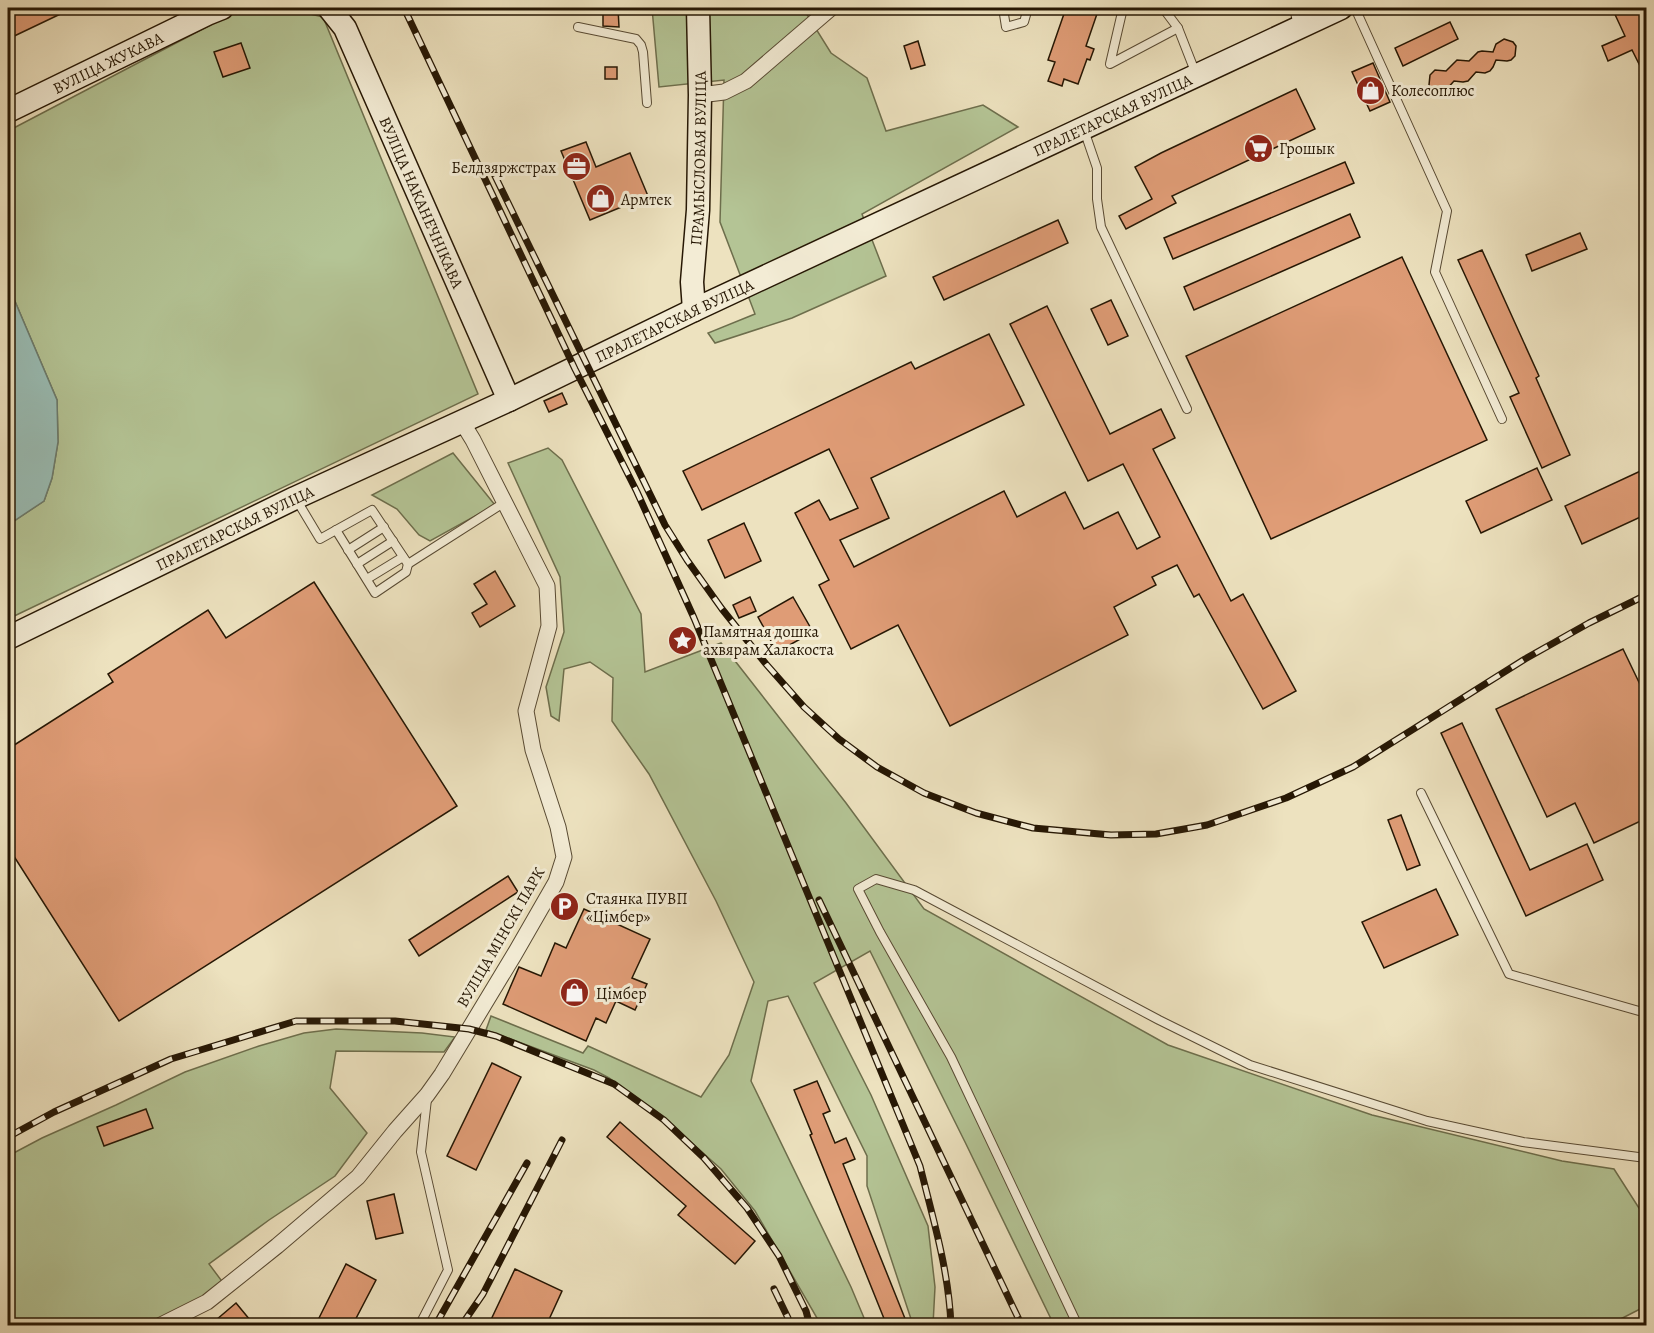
<svg xmlns="http://www.w3.org/2000/svg" width="1654" height="1333" viewBox="0 0 1654 1333" font-family="Alegreya,serif">
<style>
.green{fill:#b4c495;stroke:#6d6e4c;stroke-width:1.5}
.water{fill:#99bdb5;stroke:#6b7b6e;stroke-width:1.5}
.building{fill:#df9c76;stroke:#261704;stroke-width:1.5}
.lines{fill:none;stroke-linecap:round;stroke-linejoin:round}
.lane-casing{stroke:#584a33;stroke-width:10}
.street-casing{stroke:#584a33;stroke-width:17}
.secondary-casing{stroke:#261704;stroke-width:25}
.lane{stroke:#f3ecd5;stroke-width:8}
.street{stroke:#f3ecd5;stroke-width:15}
.secondary{stroke:#f3ecd5;stroke-width:22}
.rail-casing{stroke:#261704;stroke-width:7}
.rail{stroke:#f3ecd5;stroke-width:4.5;stroke-dasharray:14;stroke-linecap:butt}
.labels{text-anchor:middle;stroke-width:6;stroke-linejoin:round;paint-order:stroke}
.street-label{font-size:16px;fill:#261704;stroke:#f3ecd5}
.poi-label{font-size:16px;fill:#261704;stroke:#f3ecd5;text-anchor:start}
</style>
<rect width="100%" height="100%" fill="#ede2bf"/>
<filter id="stains"><feTurbulence type="fractalNoise" baseFrequency=".00333" numOctaves="4"/><feColorMatrix values="0 0 0 0 .2 0 0 0 0 .09 0 0 0 0 .02 0 0 0 .5 -.17"/></filter>
<radialGradient id="worn" r=".72"><stop offset=".6" stop-color="#630" stop-opacity="0"/><stop offset="1" stop-color="#630" stop-opacity=".3"/></radialGradient>
<g class="green">
<polygon points="260,8 285,8 323,17 478,394 8,619 8,525 44,501 52,478 58,442 57,400 8,285 8,131 218,21 238,11"/>
<polygon points="652,8 803,8 831,53 867,78 886,131 983,105 1018,127 862,214 886,276 792,318 715,343 708,333 755,314 720,222 724,80 659,87"/>
<polygon points="548,448 562,460 641,614 645,672 721,643 846,803 924,909 1168,1045 1372,1115 1562,1161 1614,1169 1646,1219 1646,1306 1607,1326 1054,1325 965,1142 870,951 814,983 871,1095 928,1226 935,1287 933,1325 913,1325 867,1186 867,1156 788,996 768,1001 751,1081 851,1287 867,1325 821,1325 755,1211 721,1169 657,1112 609,1078 594,1070 486,1030 491,1016 583,1053 588,1046 701,1097 729,1055 754,982 716,901 649,774 612,721 613,678 590,662 564,669 559,721 551,716 546,687 564,632 560,577 508,463"/>
<polygon points="453,453 495,505 430,541 419,535 397,509 372,495"/>
<polygon points="336,1029 422,1033 455,1037 444,1052 336,1051 330,1088 367,1133 335,1176 269,1220 209,1264 224,1284 153,1325 8,1326 8,1156 42,1138 116,1105 185,1072 259,1046 304,1033"/>
</g>
<polygon class="water" points="8,285 57,400 58,442 52,478 44,501 8,525"/>
<g class="building">
<polygon points="8,8 73,8 8,39"/>
<polygon points="603,8 618,8 619,27 603,26"/>
<polygon points="1066,8 1099,8 1086,46 1094,49 1090,60 1087,59 1078,84 1064,79 1062,86 1048,81 1055,62 1048,60"/>
<polygon points="1612,8 1647,8 1647,80 1632,50 1608,61 1602,46 1625,36"/>
<polygon points="1450,22 1458,39 1403,66 1395,48"/>
<polygon points="1504,39 1513,42 1516,46 1515,56 1511,60 1507,61 1496,60 1493,67 1490,71 1485,73 1476,72 1468,81 1463,82 1454,81 1445,91 1441,92 1432,89 1429,85 1430,75 1435,70 1446,71 1457,60 1469,61 1478,52 1482,51 1493,52 1496,44"/>
<polygon points="918,41 925,65 911,69 904,46"/>
<polygon points="241,43 250,68 223,77 214,52"/>
<polygon points="1373,63 1390,102 1370,111 1352,72"/>
<rect x="605" y="67" width="12" height="12"/>
<polygon points="1296,89 1315,129 1172,196 1176,203 1126,229 1119,216 1152,199 1135,167 1161,153"/>
<polygon points="586,142 596,167 630,153 648,196 590,220 561,151"/>
<polygon points="1345,162 1354,183 1173,259 1164,238"/>
<polygon points="1350,214 1360,237 1194,310 1184,287"/>
<polygon points="1058,220 1068,243 944,300 933,277"/>
<polygon points="1580,233 1587,249 1532,271 1526,255"/>
<polygon points="1482,250 1539,376 1536,378 1570,455 1542,468 1510,397 1519,393 1458,260"/>
<polygon points="1402,257 1487,440 1271,539 1186,356"/>
<polygon points="1111,300 1128,336 1108,345 1091,309"/>
<polygon points="1047,306 1110,434 1161,409 1175,438 1153,449 1231,601 1243,594 1296,691 1263,709 1199,594 1194,597 1177,565 1152,577 1156,585 1114,607 1128,635 950,726 898,625 851,649 819,585 829,580 795,513 819,500 830,520 858,508 829,449 702,510 683,471 911,362 915,369 989,334 1024,405 871,478 889,518 840,540 854,567 1004,491 1017,517 1065,492 1084,529 1118,512 1137,549 1160,537 1123,464 1088,481 1010,324"/>
<polygon points="562,393 567,404 549,412 544,401"/>
<polygon points="1537,468 1552,500 1481,533 1466,501"/>
<polygon points="1647,468 1647,514 1582,544 1565,506"/>
<polygon points="744,523 761,561 725,578 708,540"/>
<polygon points="495,571 515,606 480,627 472,613 487,604 474,584"/>
<polygon points="314,582 457,806 119,1021 8,847 8,749 113,682 108,674 208,610 226,638"/>
<polygon points="750,597 756,611 739,618 733,605"/>
<polygon points="793,597 813,632 777,652 758,617"/>
<polygon points="1623,649 1647,699 1647,818 1594,843 1575,803 1547,817 1496,709"/>
<polygon points="1462,723 1530,870 1587,844 1603,880 1526,916 1441,733"/>
<polygon points="1401,815 1420,865 1407,870 1388,820"/>
<polygon points="508,876 518,892 419,956 409,940"/>
<polygon points="1436,889 1458,935 1384,968 1362,922"/>
<polygon points="584,909 650,939 632,978 647,984 635,1010 616,1001 606,1023 596,1018 586,1041 503,1004 519,967 541,976 555,943 566,948"/>
<polygon points="492,1063 521,1077 476,1170 447,1156"/>
<polygon points="817,1081 830,1111 823,1114 835,1143 846,1138 855,1159 843,1164 908,1326 887,1326 810,1135 812,1134 794,1090"/>
<polygon points="146,1109 153,1128 104,1146 97,1127"/>
<polygon points="620,1122 755,1241 735,1264 678,1215 686,1206 607,1137"/>
<polygon points="394,1194 403,1233 376,1239 367,1201"/>
<polygon points="346,1264 376,1280 352,1326 315,1326"/>
<polygon points="515,1269 562,1291 546,1326 488,1326"/>
<polygon points="236,1303 255,1326 209,1326"/>
</g>
<g class="lines">
<defs>
<g id="lane">
<polyline points="1003,8 1006,27 1024,22 1028,8"/>
<polyline points="1123,8 1110,64 1178,28"/>
<polyline points="1163,8 1178,28 1196,74"/>
<polyline points="1294,8 1298,26"/>
<polyline points="1355,8 1447,211 1435,272 1502,419"/>
<polyline points="578,27 636,39 641,45 643,52 647,103"/>
<polyline points="1084,130 1097,168 1097,199 1101,227 1187,409"/>
<polyline points="296,499 320,539 372,510 408,564 505,502"/>
<polyline points="336,530 375,593 406,572 408,564"/>
<polyline points="348,550 384,527"/>
<polyline points="357,564 393,541"/>
<polyline points="367,579 403,557"/>
<polyline points="1646,621 1646,623"/>
<polyline points="1421,793 1509,974 1646,1013"/>
<polyline points="419,1326 448,1270 421,1152 427,1099"/>
<polyline points="1078,1326 951,1057 880,932 858,889 876,879 914,890 1159,1020 1250,1065 1427,1121 1523,1142 1646,1158"/>
</g>
<g id="street">
<polyline points="700,95 724,92 746,81 831,8"/>
<polyline points="159,1326 207,1302 277,1246 358,1177 395,1131 427,1095 442,1074 514,955 556,882 564,857 558,827 533,750 526,711 549,626 547,586 473,440 462,422"/>
</g>
<g id="secondary">
<path id="s1" d="M 329,8 L 345,28 L 509,400"/>
<path id="s2" d="M 8,111 L 207,14 L 222,8"/>
<path id="s3" d="M 694,310 L 692,282 L 698,210 L 700,95 L 698,8"/>
<path id="s4" d="M 8,638 L 295,498 L 509,400 L 694,310 L 1341,8"/>
</g>
</defs>
<use href="#lane" class="lane-casing"/>
<use href="#street" class="street-casing"/>
<use href="#secondary" class="secondary-casing"/>
<use href="#lane" class="lane"/>
<use href="#street" class="street"/>
<use href="#secondary" class="secondary"/>
<defs>
<g id="rail">
<path d="M 404,8 L 575,369 L 637,492 L 694,618 L 920,1166 C 933,1219 949,1271 951,1326"/>
<polyline points="495,176 665,525 687,560 722,609 766,664 804,707 839,739 877,767 924,793 976,813 1033,828 1111,835 1156,834 1207,825 1286,798 1353,767 1525,659 1589,623 1646,595"/>
<polyline points="819,900 1022,1326"/>
<polyline points="8,1137 54,1112 171,1059 296,1021 395,1021 469,1029 496,1036 614,1084 664,1120 704,1158 747,1208 779,1256 806,1311 810,1326"/>
<polyline points="774,1289 788,1318 790,1326"/>
<polyline points="435,1326 527,1163"/>
<polyline points="461,1326 483,1294 562,1140"/>
</g>
</defs>
<use href="#rail" class="rail-casing"/>
<use href="#rail" class="rail"/>
</g>
<defs>
<symbol id="shop-disc" viewBox="-11 -11 22 22"><circle r="9.5" fill="#8f2418" stroke="#f3ecd5"/><path d="M-5-2.5h2.3a2.7 3.5 0 0 1 5.4 0H5L5.5 6h-11ZM-1.5-2.5h3a1.5 2.3 0 0 0-3 0Z" fill="#fff"/></symbol>
<symbol id="supermarket-disc" viewBox="-11 -11 22 22"><circle r="9.5" fill="#8f2418" stroke="#f3ecd5"/><path d="M-6-5.5h2.5l.6 2H6L4.5 2H-2.5L-4.4-4H-6ZM-1.5 3.2a1.3 1.3 0 1 0 .1 0ZM3 3.2a1.3 1.3 0 1 0 .1 0Z" fill="#fff"/></symbol>
<symbol id="office-disc" viewBox="-11 -11 22 22"><circle r="9.5" fill="#8f2418" stroke="#f3ecd5"/><path d="M-6-3h4V-5.5h4V-3h4V5H-6ZM-1-4.5V-3h2v-1.5ZM-6 0V1H6V0Z" fill="#fff"/></symbol>
<symbol id="sight-disc" viewBox="-11 -11 22 22"><circle r="9.5" fill="#8f2418" stroke="#f3ecd5"/><path d="M0-6L1.8-2.2L6-1.7L2.9 1.2L3.7 5.4L0 3.3L-3.7 5.4L-2.9 1.2L-6-1.7L-1.8-2.2Z" fill="#fff"/></symbol>
<symbol id="parking-disc" viewBox="-11 -11 22 22"><circle r="9.5" fill="#8f2418" stroke="#f3ecd5"/><path d="M-3.5-5.5H1a3.5 3.5 0 0 1 0 7H-1V5.5H-3.5ZM-1-3.4V-.6H.8a1.4 1.4 0 0 0 0-2.8Z" fill="#fff"/></symbol>
</defs>
<g fill-rule="evenodd">
<use href="#shop-disc" x="1354" y="74" width="33" height="33"/>
<use href="#supermarket-disc" x="1242" y="132" width="33" height="33"/>
<use href="#office-disc" x="560" y="150" width="33" height="33"/>
<use href="#shop-disc" x="584" y="182" width="33" height="33"/>
<use href="#sight-disc" x="666" y="624" width="33" height="33"/>
<use href="#parking-disc" x="548" y="890" width="33" height="33"/>
<use href="#shop-disc" x="558" y="976" width="33" height="33"/>
</g>
<g class="labels">
<g class="street-label">
<text dy="6" stroke="none"><textPath href="#s2" startOffset="111">ВУЛІЦА ЖУКАВА</textPath></text>
<text dy="6" stroke="none"><textPath href="#s4" startOffset="1222">ПРАЛЕТАРСКАЯ ВУЛІЦА</textPath></text>
<text dy="6" stroke="none"><textPath href="#s3" startOffset="152">ПРАМЫСЛОВАЯ ВУЛІЦА</textPath></text>
<text dy="6" stroke="none"><textPath href="#s1" startOffset="216">ВУЛІЦА НАКАНЕЧНІКАВА</textPath></text>
<text dy="6" stroke="none"><textPath href="#s4" startOffset="738">ПРАЛЕТАРСКАЯ ВУЛІЦА</textPath></text>
<text dy="6" stroke="none"><textPath href="#s4" startOffset="252">ПРАЛЕТАРСКАЯ ВУЛІЦА</textPath></text>
<text transform="translate(500 937) rotate(-60)" y="6">ВУЛІЦА МІНСКІ ПАРК</text>
</g>
<g class="poi-label">
<text x="1391" y="96">Колесоплюс</text>
<text x="1279" y="154">Грошык</text>
<text x="556" y="173" text-anchor="end">Белдзяржстрах</text>
<text x="621" y="205">Армтек</text>
<text x="703" y="637">Памятная дошка<tspan x="703" dy="18">ахвярам Халакоста</tspan></text>
<text x="586" y="904">Стаянка ПУВП<tspan x="586" dy="18">«Цімбер»</tspan></text>
<text x="596" y="999">Цімбер</text>
</g>
</g>
<rect width="1654" height="1333" fill="none" stroke="#ede2bf" stroke-width="30"/>
<rect x="9" y="9" width="1636" height="1315" fill="none" stroke="#261704" stroke-width="3"/>
<rect x="15" y="15" width="1624" height="1303" fill="none" stroke="#261704" stroke-width="1.5"/>
<rect width="100%" height="100%" filter="url(#stains)"/>
<rect width="100%" height="100%" fill="url(#worn)"/>
</svg>
